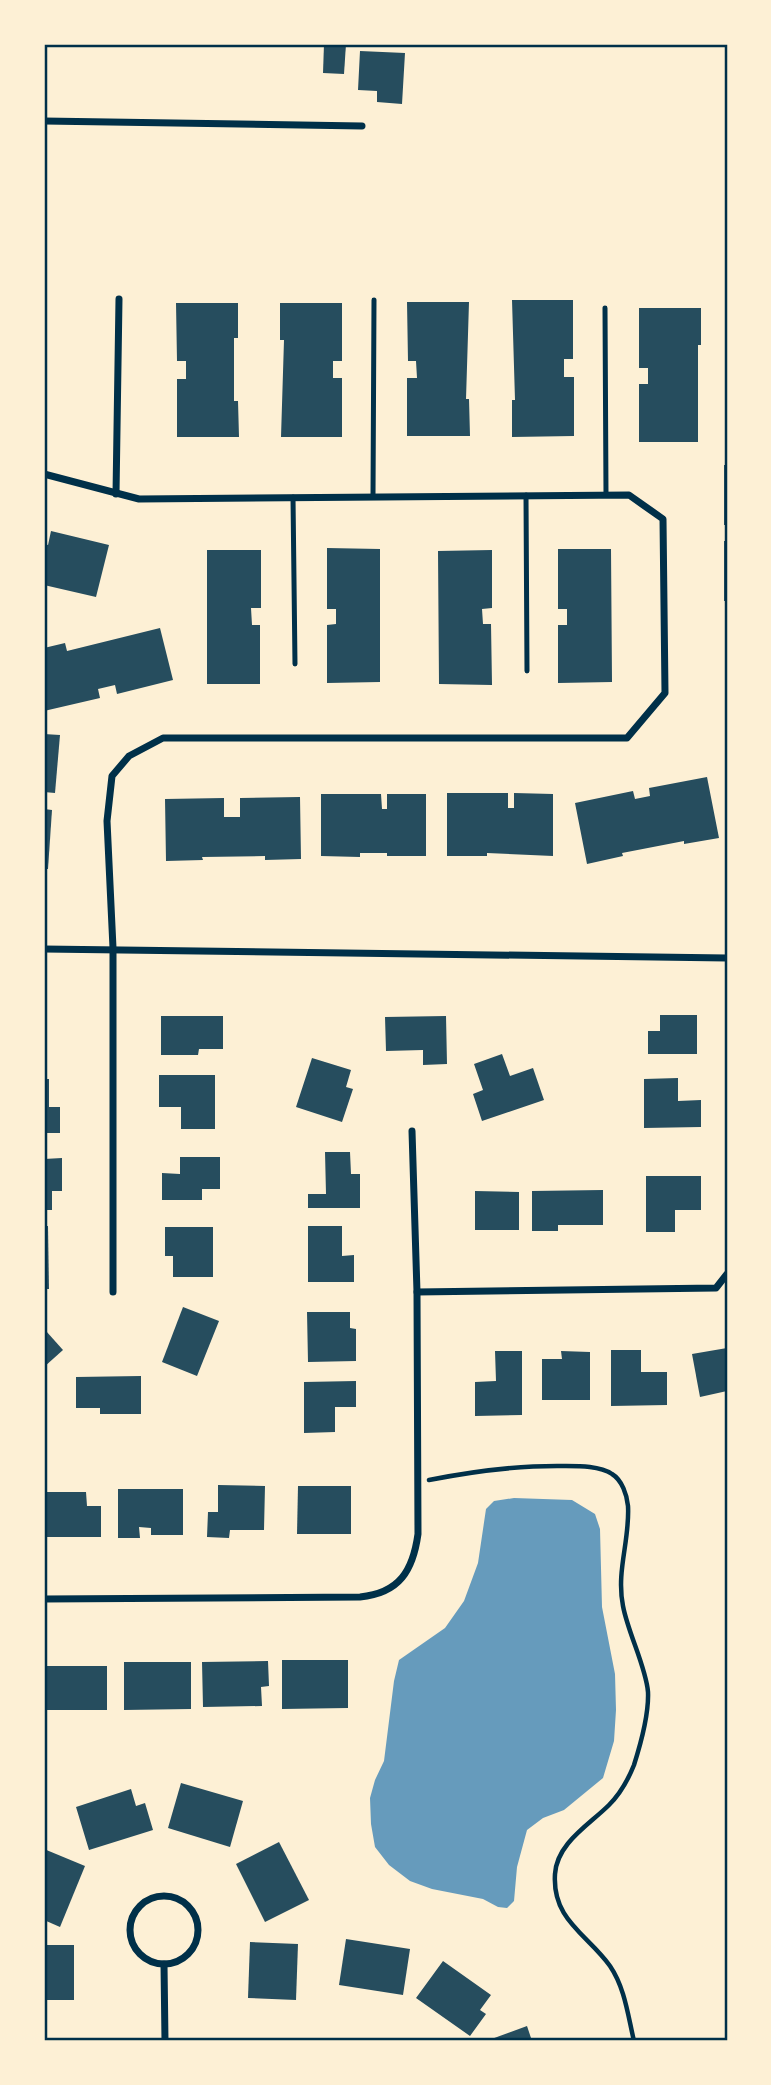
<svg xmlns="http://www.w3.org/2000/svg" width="771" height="2085" viewBox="0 0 771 2085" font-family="Montserrat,sans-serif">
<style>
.water{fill:#669bbc}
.building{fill:#264d5e}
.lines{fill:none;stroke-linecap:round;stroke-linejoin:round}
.path{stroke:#003049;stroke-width:4.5}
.service{stroke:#003049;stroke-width:5}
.minor{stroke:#003049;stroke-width:7}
.neatline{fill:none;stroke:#003049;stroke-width:2.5}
</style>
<rect width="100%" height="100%" fill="#fdf0d5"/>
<polygon class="water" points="514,1498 572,1500 595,1514 600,1529 602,1607 615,1674 616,1710 614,1741 603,1778 564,1810 543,1818 527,1830 517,1867 514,1901 507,1908 498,1907 483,1899 432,1889 410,1881 389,1865 375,1847 371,1824 370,1798 375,1780 384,1761 394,1681 399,1660 445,1628 464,1601 478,1563 486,1509 494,1501"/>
<g class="building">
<polygon points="324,44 346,44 344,74 323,73"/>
<polygon points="360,51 405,53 402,104 377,102 377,91 358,90"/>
<polygon points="512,300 573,300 573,359 564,359 564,377 574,377 574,436 512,437 512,400 515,400"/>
<polygon points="407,302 469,302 466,399 469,399 470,436 407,436 407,378 417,378 416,361 408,361"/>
<polygon points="176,303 238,303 238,338 234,338 234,401 238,401 239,437 177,437 177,379 186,379 186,361 177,361"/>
<polygon points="280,303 342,303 342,361 333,361 333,378 342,378 342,437 281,437 284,340 280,340"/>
<polygon points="639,308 701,308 701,345 698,345 698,442 639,442 639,384 648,384 648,368 639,368"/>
<rect x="724" y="465" width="3" height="60"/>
<polygon points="51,531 109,545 96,597 44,585 44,544 48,545"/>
<rect x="724" y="541" width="3" height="60"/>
<polygon points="327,548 380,549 380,682 327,683 327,625 336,624 336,609 327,609"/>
<polygon points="558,549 611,549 612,682 558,683 558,625 567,625 567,609 558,609"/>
<polygon points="207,550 261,550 261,608 251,608 252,625 260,625 260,684 207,684"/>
<polygon points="492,550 492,608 482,609 483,624 491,624 492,685 439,684 438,551"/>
<polygon points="160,628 173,680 117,694 115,685 98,689 100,698 44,711 44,648 65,643 67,651"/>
<polygon points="44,734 60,735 55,793 44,792"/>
<polygon points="707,777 719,838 684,844 684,841 622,853 623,856 587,864 575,803 633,791 635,799 650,796 649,788"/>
<polygon points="447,793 508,793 508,808 514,808 514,793 553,794 553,856 487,853 487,856 447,856"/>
<polygon points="321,794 381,794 382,809 387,809 387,794 426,794 426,856 387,856 387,853 360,853 360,857 321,856"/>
<polygon points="300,797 301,859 265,860 265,856 202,857 203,860 166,861 165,799 224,798 224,817 240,817 240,798"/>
<polygon points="44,809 52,810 48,869 44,869"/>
<rect x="44" y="1015" width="3" height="43"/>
<polygon points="660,1015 697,1015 697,1054 648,1054 648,1031 660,1031"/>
<polygon points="161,1016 223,1016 223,1049 199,1049 198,1055 161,1055"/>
<polygon points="446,1016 447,1064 423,1065 423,1050 386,1051 385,1017"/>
<polygon points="502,1054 510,1076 533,1068 544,1100 482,1121 473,1094 483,1090 474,1064"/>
<polygon points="312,1058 351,1070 346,1087 353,1089 342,1122 296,1107"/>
<polygon points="159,1075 215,1075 215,1129 181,1129 181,1107 159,1107"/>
<polygon points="678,1078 678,1101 701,1100 701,1127 644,1128 644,1079"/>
<polygon points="44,1079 49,1079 49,1107 60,1107 60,1133 44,1133"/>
<polygon points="325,1152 350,1152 351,1174 360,1174 360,1208 308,1208 308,1194 326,1194"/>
<polygon points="180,1157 220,1157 220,1189 202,1189 202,1200 162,1200 162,1173 180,1174"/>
<polygon points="62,1158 62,1191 52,1191 52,1210 44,1210 44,1159"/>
<polygon points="646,1176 701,1176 701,1210 675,1210 675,1232 646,1232"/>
<polygon points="603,1190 603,1225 558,1225 558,1231 532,1231 532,1191"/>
<polygon points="475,1191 519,1192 519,1230 475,1230"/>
<polygon points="44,1226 48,1226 49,1289 44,1289"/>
<polygon points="308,1226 342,1226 342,1256 354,1255 354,1282 308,1282"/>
<polygon points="165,1227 213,1227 213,1277 173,1277 173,1256 165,1256"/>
<polygon points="183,1307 219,1321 197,1376 162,1362"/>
<polygon points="307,1312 350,1312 350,1328 356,1329 356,1361 308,1362"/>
<polygon points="46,1331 63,1350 44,1367 44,1333"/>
<polygon points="727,1348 727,1391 700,1397 692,1354"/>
<polygon points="611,1350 641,1350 641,1372 667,1372 667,1405 611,1406"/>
<polygon points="495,1351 522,1351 522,1415 475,1416 475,1382 496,1381"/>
<polygon points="561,1351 590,1352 590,1400 542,1400 542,1359 562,1359"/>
<polygon points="141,1376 141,1414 100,1414 100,1408 76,1408 76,1377"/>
<polygon points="356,1381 356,1407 335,1407 335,1432 304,1433 304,1382"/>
<polygon points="218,1485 265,1486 264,1530 230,1530 229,1538 207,1537 208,1512 218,1512"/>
<polygon points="298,1486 351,1486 351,1534 297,1534"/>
<polygon points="118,1489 183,1489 183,1535 151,1535 151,1528 139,1527 140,1538 118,1538"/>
<polygon points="44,1492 86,1492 87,1506 101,1506 101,1537 44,1537"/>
<polygon points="282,1660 348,1660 348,1708 282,1709"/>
<polygon points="268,1661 269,1686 261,1687 262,1706 203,1707 202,1662"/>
<polygon points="124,1662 191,1662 191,1709 124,1710"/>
<rect x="46" y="1666" width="61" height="44"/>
<polygon points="181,1783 243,1801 230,1847 168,1828"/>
<polygon points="131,1789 136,1806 145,1803 153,1830 89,1850 76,1807"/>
<polygon points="279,1842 309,1900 265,1922 236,1864"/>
<polygon points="44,1849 85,1866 60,1927 44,1920"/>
<polygon points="346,1939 410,1949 403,1995 339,1985"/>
<polygon points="250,1942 298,1944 296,2000 248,1998"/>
<rect x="44" y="1945" width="30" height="55"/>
<polygon points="443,1961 491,1995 480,2010 486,2014 470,2036 416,1998"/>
<polygon points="527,2026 532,2041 486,2041"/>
</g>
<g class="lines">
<path class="path" d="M 429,1480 C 475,1471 518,1465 566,1466 C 580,1466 600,1466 612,1474 C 622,1480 627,1495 628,1506 C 630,1540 616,1571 623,1606 C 628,1633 646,1667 648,1692 C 649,1715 641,1743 634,1765 C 628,1780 620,1794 609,1805 C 589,1825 557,1843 555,1874 C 552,1920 587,1934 610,1966 C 625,1988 628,2016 634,2041"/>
<g class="service">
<polyline points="605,308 606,495"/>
<polyline points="526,495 527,671"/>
<polyline points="373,496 374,300"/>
<polyline points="293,497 295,664"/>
</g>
<g class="minor">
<polyline points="44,121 362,126"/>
<polyline points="44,474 139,499 629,495 663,519 665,693 627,738 163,738 129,756 112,776 107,821 113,948 113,1292"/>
<polyline points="116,494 119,299"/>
<polyline points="44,949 727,958"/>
<polyline points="417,1292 716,1288 727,1274"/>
<path d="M 44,1599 L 360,1597 C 400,1593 413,1570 418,1534 L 417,1292 L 412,1131"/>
<circle cx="164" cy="1930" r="34"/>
<polyline points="164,1964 165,2041"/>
</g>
</g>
<rect width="771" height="2085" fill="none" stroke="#fdf0d5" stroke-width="91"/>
<rect x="46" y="46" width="680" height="1993" class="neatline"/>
</svg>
